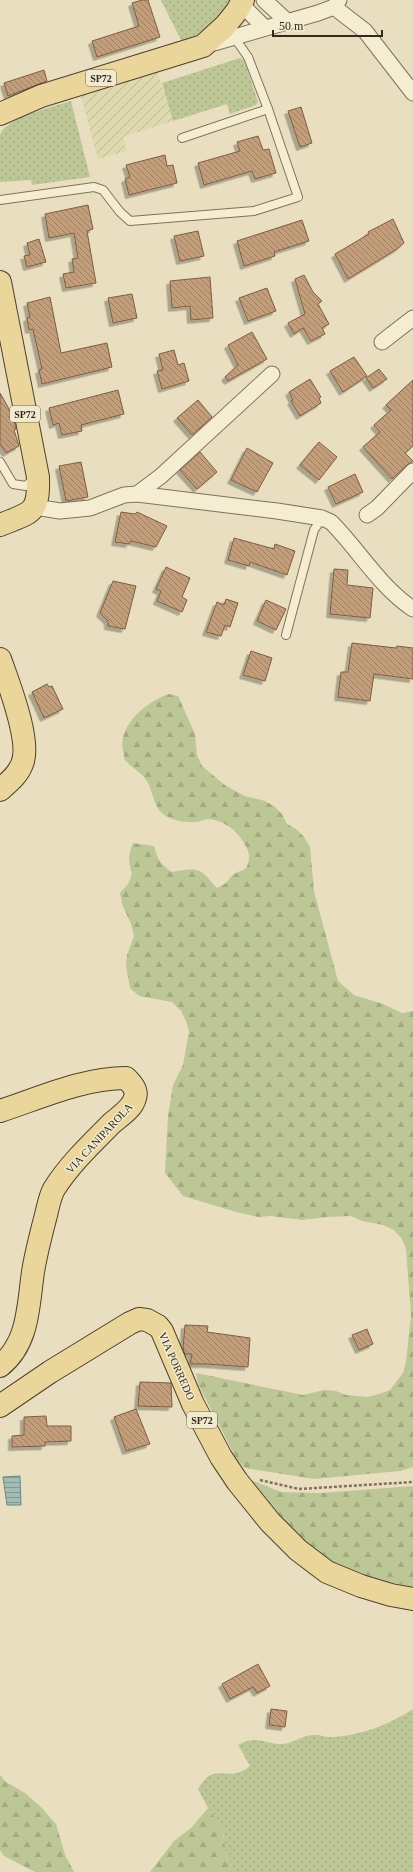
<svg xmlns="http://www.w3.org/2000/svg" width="413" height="1872" viewBox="0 0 413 1872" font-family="'Times New Roman',serif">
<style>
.farmland{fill:url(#farmland-furrows)}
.green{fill:url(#green-dots)}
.forest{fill:url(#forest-firs)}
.water{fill:url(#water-rules);stroke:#6b8983}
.building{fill:url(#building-back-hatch);stroke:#7e5d42;filter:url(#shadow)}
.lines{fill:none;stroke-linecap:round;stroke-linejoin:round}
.lane-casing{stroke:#81715a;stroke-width:10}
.street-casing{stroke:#81715a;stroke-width:17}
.primary-casing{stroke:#4f3f2e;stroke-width:24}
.path{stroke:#81715a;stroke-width:2.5;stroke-dasharray:3 2;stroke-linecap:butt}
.lane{stroke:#f5edd2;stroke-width:8}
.street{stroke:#f5edd2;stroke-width:15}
.primary{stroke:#ead69a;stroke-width:22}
.labels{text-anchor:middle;stroke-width:3;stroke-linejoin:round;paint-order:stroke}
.shield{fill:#f2eacf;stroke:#6c6252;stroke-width:1}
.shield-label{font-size:10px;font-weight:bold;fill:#32281d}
.street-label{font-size:11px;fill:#32281d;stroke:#f2eacf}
</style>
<defs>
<pattern id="farmland-furrows" width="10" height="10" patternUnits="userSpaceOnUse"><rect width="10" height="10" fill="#ded9ae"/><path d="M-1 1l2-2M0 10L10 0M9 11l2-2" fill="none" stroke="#bfba95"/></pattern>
<pattern id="green-dots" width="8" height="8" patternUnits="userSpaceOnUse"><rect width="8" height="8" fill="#bdc695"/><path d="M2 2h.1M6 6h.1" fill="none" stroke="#a3aa80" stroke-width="1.8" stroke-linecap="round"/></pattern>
<pattern id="forest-firs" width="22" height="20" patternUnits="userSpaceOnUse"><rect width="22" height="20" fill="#bdc695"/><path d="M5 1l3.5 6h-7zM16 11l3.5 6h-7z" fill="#a3aa80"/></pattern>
<pattern id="water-rules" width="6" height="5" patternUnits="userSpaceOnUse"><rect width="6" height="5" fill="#a3bcb6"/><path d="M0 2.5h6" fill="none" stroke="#859993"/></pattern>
<pattern id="building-back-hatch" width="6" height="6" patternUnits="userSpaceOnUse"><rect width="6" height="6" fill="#c49d79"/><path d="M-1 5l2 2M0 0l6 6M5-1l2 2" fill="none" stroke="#a08063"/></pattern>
<filter id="shadow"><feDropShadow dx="-3.5" dy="3.5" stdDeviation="0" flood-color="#0004"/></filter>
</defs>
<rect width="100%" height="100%" fill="#e9dfc0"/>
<polygon class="farmland" points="157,70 173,121 123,137 127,151 98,159 80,93"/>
<g class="green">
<polygon points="161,0 232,0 214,23 183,44"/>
<polygon points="240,58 244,60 258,102 256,105 230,114 227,104 173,121 162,83"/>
<path d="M 71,101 L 90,177 L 32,185 L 31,180 L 0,182 C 0,172 0,143 0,135 C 5,118 55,106 71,101 Z"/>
<path d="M 413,1709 L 413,1872 L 236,1872 L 227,1859 L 222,1827 L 208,1808 L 198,1789 C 215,1759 227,1785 250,1766 L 238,1745 C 256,1735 262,1743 279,1744 C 292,1745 300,1736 312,1735 C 319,1734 326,1738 333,1737 C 362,1735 389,1725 413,1709 Z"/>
</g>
<g class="forest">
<path d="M 169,694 L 178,696 L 195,734 L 197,755 L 202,766 L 226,786 L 245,796 L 265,801 L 274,806 L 282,814 L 287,824 L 296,829 L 304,837 L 310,847 L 314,891 L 338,981 L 354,995 L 383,1004 L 402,1013 L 413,1011 L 413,1467 L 400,1471 L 314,1479 L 245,1468 L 237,1460 L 198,1384 L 196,1373 L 303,1395 L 324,1390 L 336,1391 L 346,1395 L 368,1397 L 379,1394 L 390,1390 L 403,1373 L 406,1362 L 411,1315 L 406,1249 L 402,1239 L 394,1230 L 383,1225 L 362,1221 L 351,1216 L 327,1217 L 302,1220 L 271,1216 L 258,1217 L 236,1212 L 183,1196 L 165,1173 L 168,1116 L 173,1085 L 183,1065 L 189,1031 L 186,1021 L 181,1011 L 172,1002 L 139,996 L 130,988 L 126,966 L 127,955 L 134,936 L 131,924 L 122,904 L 120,893 L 128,884 L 132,874 C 128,862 128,855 133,843 L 154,846 C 157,859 161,865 172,872 C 181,871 196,866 204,874 C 209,878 212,884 217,888 C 228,883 226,882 233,875 C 242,868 248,874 249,856 C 249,850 245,845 242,840 C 236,829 220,819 207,819 C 203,820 199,822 195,822 C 185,823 171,820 163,814 C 153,806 153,791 147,781 C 141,772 132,768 125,760 C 124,758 124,754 123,751 C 117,726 147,701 169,694 Z"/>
<polygon points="246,1478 281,1492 320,1493 413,1486 413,1587 360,1576 323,1558 293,1531"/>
<polygon points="0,1775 6,1782 25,1793 41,1807 56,1824 65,1855 74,1872 35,1872 4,1856 0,1850"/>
<polygon points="208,1808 222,1827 227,1859 236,1872 150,1872 174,1841 192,1827"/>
</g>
<polygon class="water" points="20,1476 21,1505 7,1505 3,1477"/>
<g class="building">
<polygon points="142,0 148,0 160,37 97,57 92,41 139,26 132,3"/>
<polygon points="44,70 47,81 8,96 4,83"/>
<polygon points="301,107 312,143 300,147 288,111"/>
<polygon points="258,136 263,150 269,149 276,173 255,179 252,171 204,185 198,163 240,151 237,142"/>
<polygon points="165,155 167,166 173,165 177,183 129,195 125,179 130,177 126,165"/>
<polygon points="88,205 93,229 87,231 96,283 66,288 63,274 74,272 72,259 78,258 74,233 49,238 45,214"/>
<polygon points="393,219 404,243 397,249 348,279 335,254 369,234 368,232"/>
<polygon points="302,220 309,241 274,252 275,256 244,266 237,241"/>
<polygon points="198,231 204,256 180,261 174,236"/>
<polygon points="39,239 46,262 27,267 24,256 30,255 27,243"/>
<polygon points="304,275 313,292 322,301 318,304 329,324 322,328 325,334 311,341 303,328 294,334 288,323 305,314 295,279"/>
<polygon points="210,277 213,318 191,320 190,306 172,308 170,281"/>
<polygon points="267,288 276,311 248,321 239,298"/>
<polygon points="132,294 137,318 113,323 108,298"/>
<polygon points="50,297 61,353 107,343 112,367 42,384 39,370 42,369 33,329 29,330 27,318 30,317 27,303"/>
<polygon points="252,332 267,359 228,381 225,377 238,365 228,345"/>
<polygon points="174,350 178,365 184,363 189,381 162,389 157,371 163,370 159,354"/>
<polygon points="354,357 367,376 343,392 330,371"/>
<polygon points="379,369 387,379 373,388 366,378"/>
<polygon points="310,379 321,397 319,398 321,403 300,416 291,401 293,400 289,392"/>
<polygon points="413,380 413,446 405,453 413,461 407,465 392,479 363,447 380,432 374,425 391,410 386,405"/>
<polygon points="118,390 124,414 81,425 82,431 62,435 59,423 53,425 49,408"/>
<polygon points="0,393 13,416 16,429 14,430 19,446 6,453 0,444"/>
<polygon points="198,400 212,417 192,435 177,418"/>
<polygon points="319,442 337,457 319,480 300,465"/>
<polygon points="247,448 273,463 257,492 231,480"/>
<polygon points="200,452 217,472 197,489 180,470"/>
<polygon points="81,462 88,497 66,501 59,466"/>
<polygon points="355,474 363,492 336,504 328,487"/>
<polygon points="121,512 135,514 137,512 167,526 156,547 131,541 129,544 115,542"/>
<polygon points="234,538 274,549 275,544 295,551 287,575 250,562 249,566 228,560"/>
<polygon points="166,567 190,578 182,597 187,600 182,612 157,601 161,591 156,589"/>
<polygon points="334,569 348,570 347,585 373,588 370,618 330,614"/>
<polygon points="113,581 136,586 125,629 108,626 108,621 100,613"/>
<polygon points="226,599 238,603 230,627 225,625 221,636 206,632 217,602 224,605"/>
<polygon points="266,600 286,609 276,630 257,621"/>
<polygon points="352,643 396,648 397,646 413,648 413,679 374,674 370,701 338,697 341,672 348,672"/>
<polygon points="251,651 272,658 265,681 243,675"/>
<polygon points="47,684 49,687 52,686 63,709 44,718 32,692"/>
<polygon points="185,1325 208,1326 207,1332 250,1338 248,1367 207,1364 190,1364 192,1354 185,1354 183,1348"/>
<polygon points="367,1329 373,1344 359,1350 352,1335"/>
<polygon points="140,1382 171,1383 172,1407 138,1406"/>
<polygon points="136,1409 150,1444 126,1451 114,1417"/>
<polygon points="46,1416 47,1426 71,1426 71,1441 45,1442 45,1446 12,1447 12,1436 24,1435 24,1417"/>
<polygon points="258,1664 270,1686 257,1693 253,1687 230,1699 222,1684"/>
<polygon points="271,1709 287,1711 285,1727 269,1725"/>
</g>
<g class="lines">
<defs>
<g id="lane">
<polyline points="182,138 268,109 248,57 234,37"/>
<polyline points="0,200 94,187 103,190 120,212 130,221 254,211 298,197 268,109"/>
<polyline points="0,462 13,484 26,486 30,482 32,476"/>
<polyline points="286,635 314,530 322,518"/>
</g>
<g id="street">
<polyline points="264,0 288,22"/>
<polyline points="241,4 265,28"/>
<polyline points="334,7 365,31 413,93"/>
<polyline points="207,45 318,13 334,7 339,0"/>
<polyline points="382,342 413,318"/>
<path d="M 137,494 L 277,511 L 322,518 L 331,522 C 359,550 379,586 413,609"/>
<polyline points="35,507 60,511 90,508 124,495 137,494 161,476 272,374"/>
<polyline points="367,515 377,508 413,471"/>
</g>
<g id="primary">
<polyline points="0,114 41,96 203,46 225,26 237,11 243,0"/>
<path d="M 0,282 L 38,477 C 39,514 32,512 0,525"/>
<path d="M 0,659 C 8,682 32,742 22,764 C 18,775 9,782 0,790"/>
<path d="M 0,1111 C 40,1098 83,1078 126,1078 C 131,1083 138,1090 135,1098 C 132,1109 120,1116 112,1123 C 92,1143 69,1165 54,1189 C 50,1196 48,1207 46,1215 C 41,1234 36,1253 33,1272 C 28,1306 29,1343 0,1366"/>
<polyline points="0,1406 50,1372 130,1323 139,1319 147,1320 158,1326 162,1331 193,1404 221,1457 237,1481 270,1522 298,1550 327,1572 361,1586 391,1595 413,1599"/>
</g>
</defs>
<use href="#lane" class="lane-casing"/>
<use href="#street" class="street-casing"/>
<use href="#primary" class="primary-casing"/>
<polyline class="path" points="260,1480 299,1489 413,1482"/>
<use href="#lane" class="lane"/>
<use href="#street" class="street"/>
<use href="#primary" class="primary"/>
</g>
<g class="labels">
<g class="shield">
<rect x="86" y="70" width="30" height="16" rx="3"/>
<rect x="10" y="406" width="30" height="16" rx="3"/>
<rect x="187" y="1412" width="30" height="16" rx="3"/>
</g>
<g class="shield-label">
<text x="101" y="82">SP72</text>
<text x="25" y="418">SP72</text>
<text x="202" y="1424">SP72</text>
</g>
<g class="street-label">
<text transform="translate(99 1138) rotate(-47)" y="4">VIA CANIPAROLA</text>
<text transform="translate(177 1366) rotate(66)" y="4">VIA PORREDO</text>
</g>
</g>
<path d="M273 30v6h109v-6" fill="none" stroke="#32281d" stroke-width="2"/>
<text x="279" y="30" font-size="12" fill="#32281d" stroke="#f2eacf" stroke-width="3" paint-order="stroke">50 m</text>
</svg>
